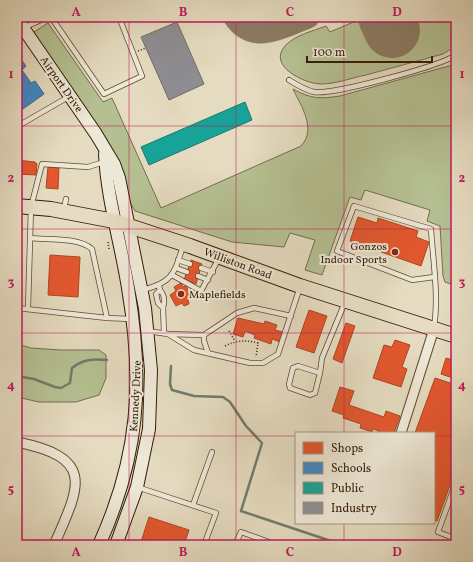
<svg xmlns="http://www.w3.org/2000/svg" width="473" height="562" viewBox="0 0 473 562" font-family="Vollkorn,serif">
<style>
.green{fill:#b5c092;stroke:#746e4c}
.shops{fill:#e4572e;stroke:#af4522}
.schools{fill:#3f88c5;stroke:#3b678c}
.public{fill:#17a398;stroke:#1f7a6c}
.industry{fill:#8d8d92;stroke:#726b68}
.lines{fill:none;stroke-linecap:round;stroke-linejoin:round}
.stream{stroke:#6f7c6b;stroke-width:2.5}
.taxiway{stroke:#8c7b64;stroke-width:22}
.runway{stroke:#8c7b64;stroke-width:56}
.lane-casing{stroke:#5f4b35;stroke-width:6}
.street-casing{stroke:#5f4b35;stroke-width:11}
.secondary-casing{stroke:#321b07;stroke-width:14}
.primary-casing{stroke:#321b07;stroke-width:16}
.path{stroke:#321b07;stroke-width:1.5;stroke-dasharray:1 2;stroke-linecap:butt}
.lane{stroke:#eee8d6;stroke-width:4.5}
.street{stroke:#eee8d6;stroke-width:9}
.secondary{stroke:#eee8d6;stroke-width:12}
.primary{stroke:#e5dbc0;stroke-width:14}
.grid{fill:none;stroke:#c2185b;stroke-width:1;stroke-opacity:0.55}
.poi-dot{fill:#8f2418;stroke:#eee8d6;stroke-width:1.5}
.labels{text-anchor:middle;stroke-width:4;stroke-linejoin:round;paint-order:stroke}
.street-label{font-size:11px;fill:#321b07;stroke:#eee8d6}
.poi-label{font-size:11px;fill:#321b07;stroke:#eee8d6;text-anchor:end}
.neatline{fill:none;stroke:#c2185b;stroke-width:1.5}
.grid-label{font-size:13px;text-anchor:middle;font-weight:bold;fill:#c2185b}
</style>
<rect width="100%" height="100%" fill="#e5dbc0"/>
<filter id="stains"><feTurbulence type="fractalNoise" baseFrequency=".005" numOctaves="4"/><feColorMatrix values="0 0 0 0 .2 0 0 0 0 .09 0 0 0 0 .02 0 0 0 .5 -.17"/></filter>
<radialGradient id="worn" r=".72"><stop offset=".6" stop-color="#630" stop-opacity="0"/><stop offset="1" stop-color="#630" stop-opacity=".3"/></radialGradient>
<g class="green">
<path d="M 410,17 L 456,17 L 456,46 L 443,54 C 417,61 392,68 366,75 C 351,78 336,84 321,84 C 305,84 267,66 285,46 C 295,35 313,31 326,26 L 330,32 L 363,18 L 371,39 L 411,21 Z"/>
<path d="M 48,23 L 103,102 L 112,98 L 161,208 L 301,146 C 317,129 301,106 293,89 C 311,99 320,99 340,96 L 456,64 L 456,286 L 445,282 L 443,276 L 440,226 L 427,221 L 430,210 L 365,190 L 361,200 L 350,197 L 322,275 L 305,270 L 315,240 L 290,233 L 284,247 L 232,242 L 135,211 L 36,37 L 34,32 Z"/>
<polygon points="17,344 31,348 60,350 99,350 106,355 106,378 99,395 76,402 39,402 17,397"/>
</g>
<g class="shops">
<polygon points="17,160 35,162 37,164 36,175 17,174"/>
<polygon points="48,167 59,168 58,189 46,188"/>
<polygon points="358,217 377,223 378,218 418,231 416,237 429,242 421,266 350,241"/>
<polygon points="50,255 80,257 78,297 48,295"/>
<polygon points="191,260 202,264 196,284 184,280"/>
<polygon points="181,283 183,287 186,286 192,298 188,300 189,304 184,306 182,303 176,306 170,295 176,291 174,287"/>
<polygon points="309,310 327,316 314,353 296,347"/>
<polygon points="238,318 264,324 265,321 277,325 275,330 283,332 280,342 272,339 271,344 254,338 255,335 245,331 243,337 233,334"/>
<polygon points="346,323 355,326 342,363 333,359"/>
<polygon points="395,340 410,345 402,367 407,369 401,387 373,378 384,345 392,347"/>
<polygon points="446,358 456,361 456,379 441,374"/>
<polygon points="435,378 456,385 456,469 437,521 434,520 434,433 415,433"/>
<polygon points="340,387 354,391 349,405 384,417 386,411 400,416 394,433 378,433 379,431 373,429 372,432 360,428 361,424 343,418 344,415 332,411"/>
<polygon points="149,517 189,530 184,545 140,545"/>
</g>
<polygon class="schools" points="17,54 26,66 22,70 31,83 35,81 44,94 20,111 17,108 17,90 20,87 17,82"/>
<polygon class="public" points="245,102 252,120 149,165 141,147"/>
<polygon class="industry" points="177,22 204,84 169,100 141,37"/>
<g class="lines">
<g class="stream">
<polyline points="171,366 170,384 172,390 194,396 223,397 230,402 246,426 262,443 241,511 343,545"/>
<path d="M 17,376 L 34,379 L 55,387 L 61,388 L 70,383 L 72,368 C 83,359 93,359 107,360"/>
</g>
<path class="taxiway" d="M 234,17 C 253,46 284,27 309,17"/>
<polyline class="runway" points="386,17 392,30"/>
<defs>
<g id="lane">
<polyline points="51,17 104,94 142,76 119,17"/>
<polyline points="25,27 48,17"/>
<path d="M 289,80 C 297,85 305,90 314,92 C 333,95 440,66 456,55"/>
<polyline points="17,124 18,126 70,96"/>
<polyline points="64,209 66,199"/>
<path d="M 30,238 C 48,240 78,237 92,249 L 107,318 L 131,319"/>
<polyline points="178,260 190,264"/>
<polyline points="176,268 187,272"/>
<polyline points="201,268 213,272"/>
<polyline points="172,275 201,291 219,258"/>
<polyline points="198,276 208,280"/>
<path d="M 434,277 L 412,280 L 337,251 L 354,206 L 431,229 C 433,261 439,296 434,327"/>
<polyline points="159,286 160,290 156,294 158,303 163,308 164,333"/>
<path d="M 143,290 C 173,282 174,274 183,246"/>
<path d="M 160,290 C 165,295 165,301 163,308"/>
<polyline points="17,308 107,318"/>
<polyline points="28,308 31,207 42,164 88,167 104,162"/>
<polyline points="147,331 168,334 204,335 237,313 254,308 291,316"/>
<polyline points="168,334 194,350 250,363 263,363 278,354 300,287"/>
<polyline points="204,335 204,341 208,353"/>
<polyline points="320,373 298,366 293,368 289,384 290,388 310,395 315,393 320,373 322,358 345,302"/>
<polyline points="456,482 438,532 456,539"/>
<polyline points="137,487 216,513 204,545"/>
<polyline points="450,500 456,503"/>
<polyline points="193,505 212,452"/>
<polyline points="235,545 241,532 277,545"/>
</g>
<g id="street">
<polyline points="401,433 434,329"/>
<path d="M 17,442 C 96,458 80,486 54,545"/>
</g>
<g id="secondary">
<polyline points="17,19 96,134 114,164 119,178 145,308 151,370 149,429 137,487 116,545"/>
<path d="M 99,545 C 139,457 144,382 128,288 C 121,243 107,199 105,154"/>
</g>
<polyline id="primary" points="17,206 51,209 114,221 190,246 300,286 456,336"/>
</defs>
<use href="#lane" class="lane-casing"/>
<use href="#street" class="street-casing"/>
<use href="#secondary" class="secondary-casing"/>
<use href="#primary" class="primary-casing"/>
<g class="path">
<polyline points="138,51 146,48"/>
<polyline points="108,242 109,249"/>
<polyline points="229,331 235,341"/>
<path d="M 225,346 C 237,340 246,340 258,343 L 256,357"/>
</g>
<use href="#lane" class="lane"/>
<use href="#street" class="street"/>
<use href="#secondary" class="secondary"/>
<use href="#primary" class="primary"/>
</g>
<path class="grid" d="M 129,17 L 129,545M 236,17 L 236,545M 344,17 L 344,433M 17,126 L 456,126M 17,229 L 456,229M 17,333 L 456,333M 17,436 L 296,436M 434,436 L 456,436M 344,523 L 344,545"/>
<g class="poi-dot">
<circle cx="395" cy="252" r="4"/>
<circle cx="181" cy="294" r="4"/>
</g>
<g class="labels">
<g class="street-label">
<text transform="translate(62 84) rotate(55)" y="4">Airport Drive</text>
<text transform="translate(238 263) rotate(20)" y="4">Williston Road</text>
<text transform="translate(135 396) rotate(-87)" y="4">Kennedy Drive</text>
</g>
<g class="poi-label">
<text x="387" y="250">Gonzos<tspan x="387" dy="13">Indoor Sports</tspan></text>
<text x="189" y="298" text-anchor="start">Maplefields</text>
</g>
</g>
<rect width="473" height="562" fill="none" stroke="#e5dbc0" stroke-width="44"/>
<rect x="295" y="432" width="140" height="92" fill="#eee8d6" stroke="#a39683"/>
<rect x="303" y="442" width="20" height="12" fill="#e4572e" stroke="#a39683"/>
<text x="331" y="452" font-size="12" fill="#321b07">Shops</text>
<rect x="303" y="462" width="20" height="12" fill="#3f88c5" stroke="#a39683"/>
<text x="331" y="472" font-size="12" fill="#321b07">Schools</text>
<rect x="303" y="482" width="20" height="12" fill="#17a398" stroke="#a39683"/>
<text x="331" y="492" font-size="12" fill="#321b07">Public</text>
<rect x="303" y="502" width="20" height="12" fill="#8d8d92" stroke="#a39683"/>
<text x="331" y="512" font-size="12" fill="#321b07">Industry</text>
<path d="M307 56v6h125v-6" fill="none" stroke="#321b07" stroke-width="2"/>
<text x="313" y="56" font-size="12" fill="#321b07" stroke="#eee8d6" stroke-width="3" paint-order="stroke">100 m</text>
<rect x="22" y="22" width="429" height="518" class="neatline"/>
<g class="grid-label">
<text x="76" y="16">A</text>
<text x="183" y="16">B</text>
<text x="290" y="16">C</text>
<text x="397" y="16">D</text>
<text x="11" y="78">1</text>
<text x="462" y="78">1</text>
<text x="11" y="182">2</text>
<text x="462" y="182">2</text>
<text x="11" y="286">3</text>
<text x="462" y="286">3</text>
<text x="11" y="389">4</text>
<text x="462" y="389">4</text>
<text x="11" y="493">5</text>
<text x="462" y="493">5</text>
<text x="76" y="556">A</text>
<text x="183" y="556">B</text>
<text x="290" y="556">C</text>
<text x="397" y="556">D</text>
</g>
<rect width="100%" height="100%" filter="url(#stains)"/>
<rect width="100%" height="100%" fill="url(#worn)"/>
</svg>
